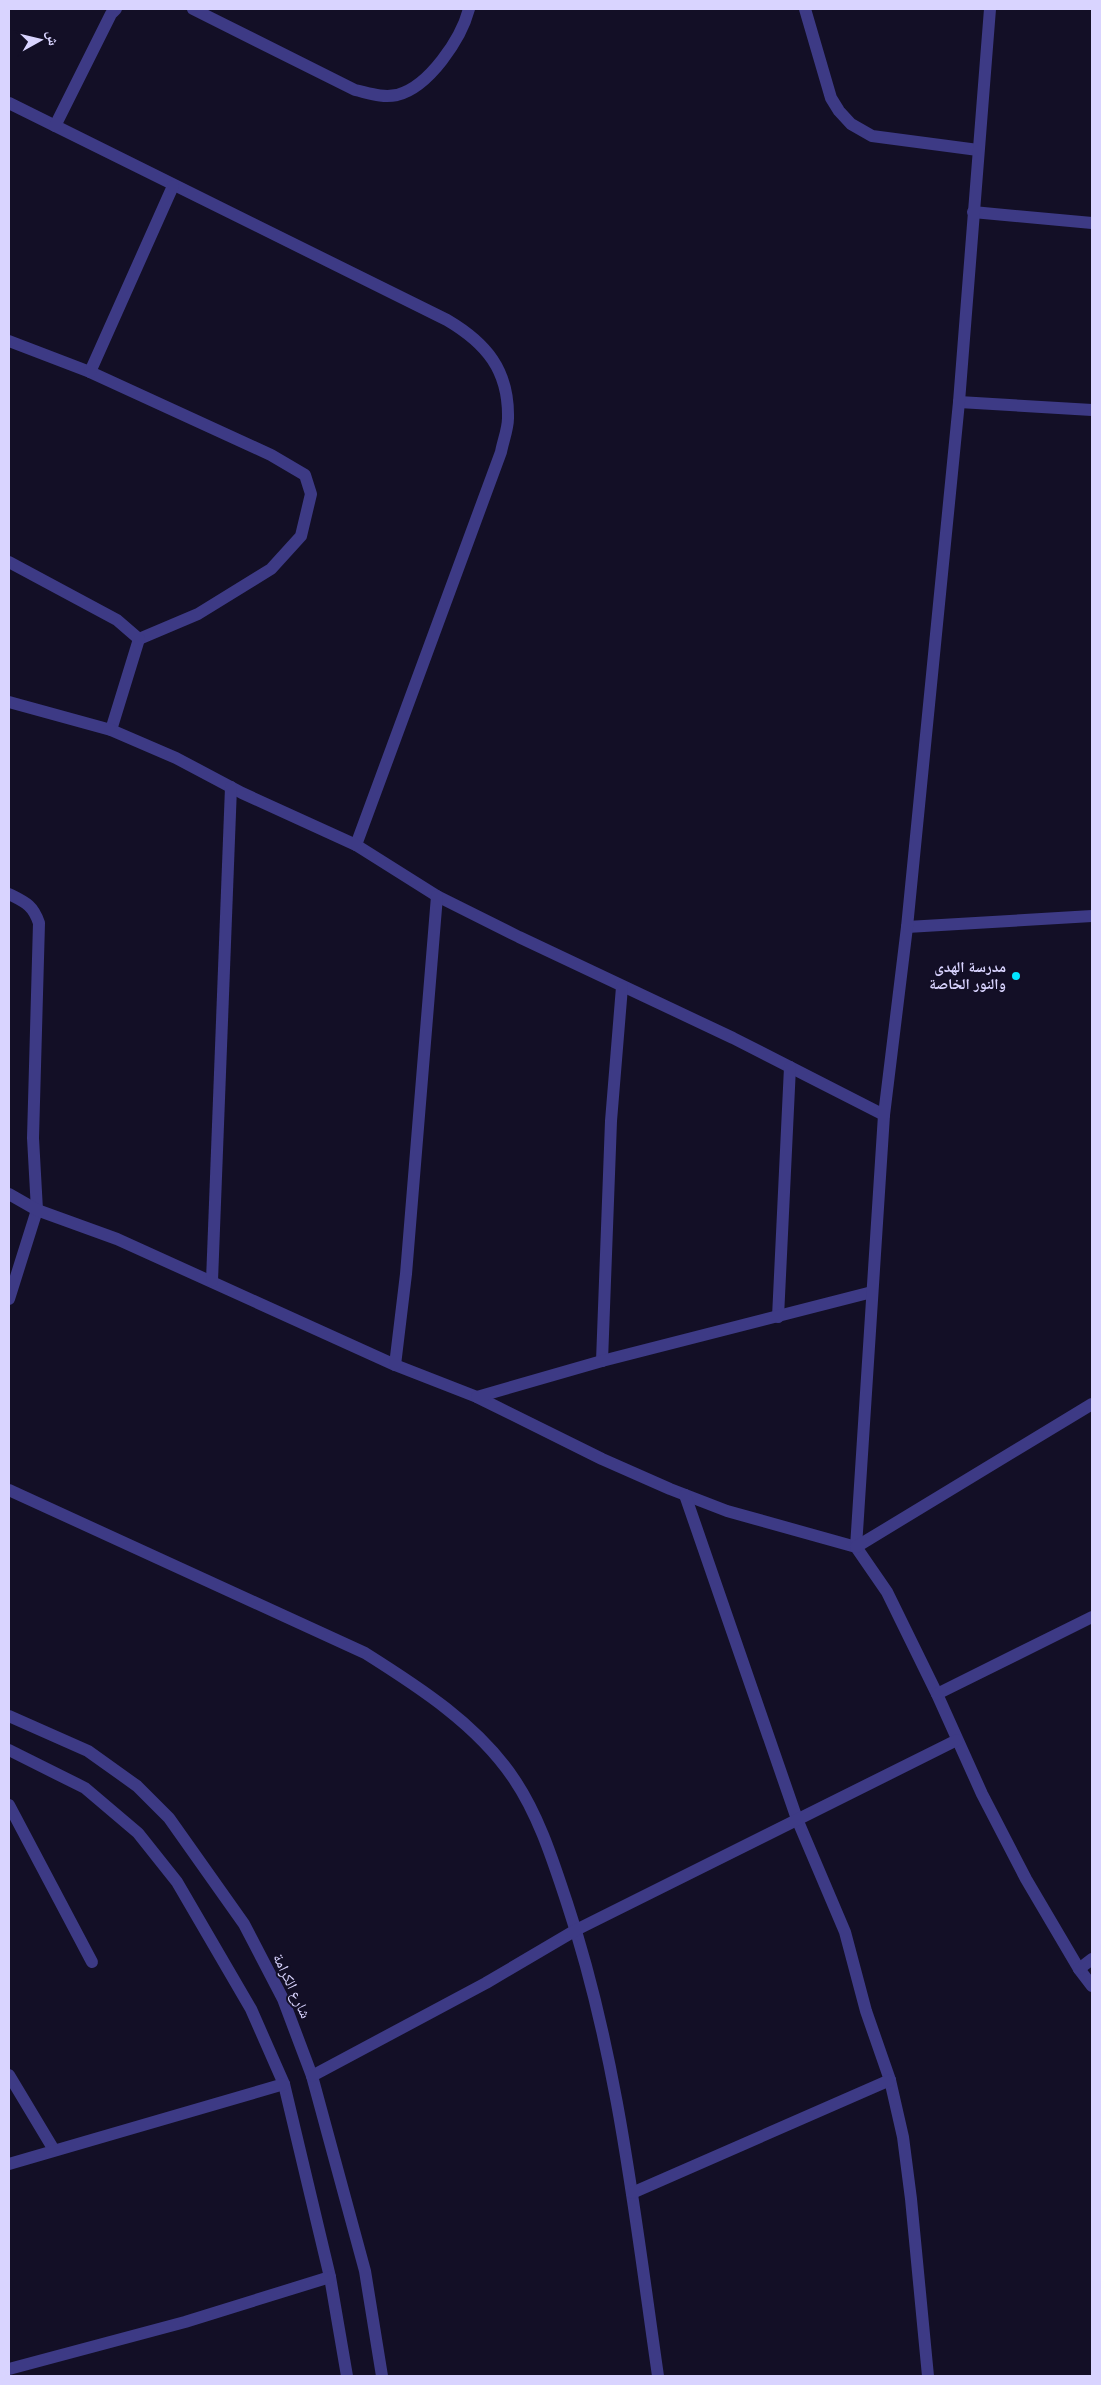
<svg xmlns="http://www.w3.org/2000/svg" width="1101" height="2385" viewBox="0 0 1101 2385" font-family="'Varela Round','Noto Naskh Arabic',sans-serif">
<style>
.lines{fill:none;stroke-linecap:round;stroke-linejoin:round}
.minor{stroke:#3d3a85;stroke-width:12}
.poi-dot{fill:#00e5ff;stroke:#130f26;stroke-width:2}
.labels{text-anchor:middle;stroke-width:4;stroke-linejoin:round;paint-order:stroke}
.poi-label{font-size:15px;font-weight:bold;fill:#d9d4ff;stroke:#130f26;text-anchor:end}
.street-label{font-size:15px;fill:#d9d4ff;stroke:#130f26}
</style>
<rect width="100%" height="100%" fill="#130f26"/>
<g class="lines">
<g class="minor">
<path d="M 193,9 L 355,90 C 369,93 382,98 397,95 C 429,87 461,39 469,9"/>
<polyline points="805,9 831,98 839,111 851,124 872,136 978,150"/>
<path d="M 9,103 L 447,320 C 486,343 509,370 508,418 C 508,429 503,441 501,452 L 356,845"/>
<polyline points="55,126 111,14 116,9"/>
<polyline points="973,212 1092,223"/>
<polyline points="9,341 90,372 271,455 305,475 311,494 301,536 271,569 198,614 139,639"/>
<polyline points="90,372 173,186"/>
<polyline points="959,402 1092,410"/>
<polyline points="9,562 117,620 139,639 111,730"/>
<polyline points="9,702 111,730 176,758 242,793 356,845 437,896 519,937 733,1038 884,1115"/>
<path d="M 9,894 C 25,902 33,905 39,923 L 33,1138 L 37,1210 L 9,1299"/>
<polyline points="907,927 1092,916"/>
<polyline points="9,1194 37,1210 117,1239 395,1365 477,1397 602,1459 670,1489 727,1511 856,1547 887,1592 937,1694 982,1794 1026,1879 1079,1969 1092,1986"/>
<polyline points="212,1281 231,787"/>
<polyline points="778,1317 790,1067"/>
<polyline points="602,1361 611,1121 622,987"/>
<polyline points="395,1365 406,1274 437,896"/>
<polyline points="477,1397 602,1361 872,1292"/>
<path d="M 9,1490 L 365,1653 C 419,1687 478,1725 514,1779 C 539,1816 553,1861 567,1903 C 618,2056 635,2217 658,2376"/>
<polyline points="685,1495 797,1819 845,1932 866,2011 890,2080 903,2137 911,2199 928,2376"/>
<polyline points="856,1547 884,1115 907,927 959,402 990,9"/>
<polyline points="856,1547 1092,1404"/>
<polyline points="937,1694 1092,1617"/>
<polyline points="9,1716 88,1751 137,1786 169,1818 244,1924 283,1999 312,2076 365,2271 382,2376"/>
<polyline points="9,1750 85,1788 138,1833 177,1882 251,2009 284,2084 330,2277 347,2376"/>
<polyline points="9,1805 92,1962"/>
<polyline points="1079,1969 1092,1959"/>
<polyline points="9,2075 54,2150"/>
<polyline points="312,2076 486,1983 576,1930 957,1740"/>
<polyline points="9,2164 284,2084"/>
<polyline points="632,2193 890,2080"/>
<polyline points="9,2369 185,2322 330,2277"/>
</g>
</g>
<circle class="poi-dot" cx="1016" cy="976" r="5"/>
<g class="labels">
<g class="poi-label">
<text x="1006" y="972">مدرسة الهدى<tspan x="1006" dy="17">والنور الخاصة</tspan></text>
</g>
<g class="street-label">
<text transform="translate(292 1986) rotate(65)" y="5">شارع الكرامة</text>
</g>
</g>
<rect width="1101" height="2385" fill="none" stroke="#d9d4ff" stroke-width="20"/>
<g transform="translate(40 40) rotate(82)" stroke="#130f26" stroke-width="4" paint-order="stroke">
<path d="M0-4L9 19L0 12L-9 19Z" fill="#d9d4ff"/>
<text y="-8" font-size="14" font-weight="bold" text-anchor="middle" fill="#d9d4ff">ش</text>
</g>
</svg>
